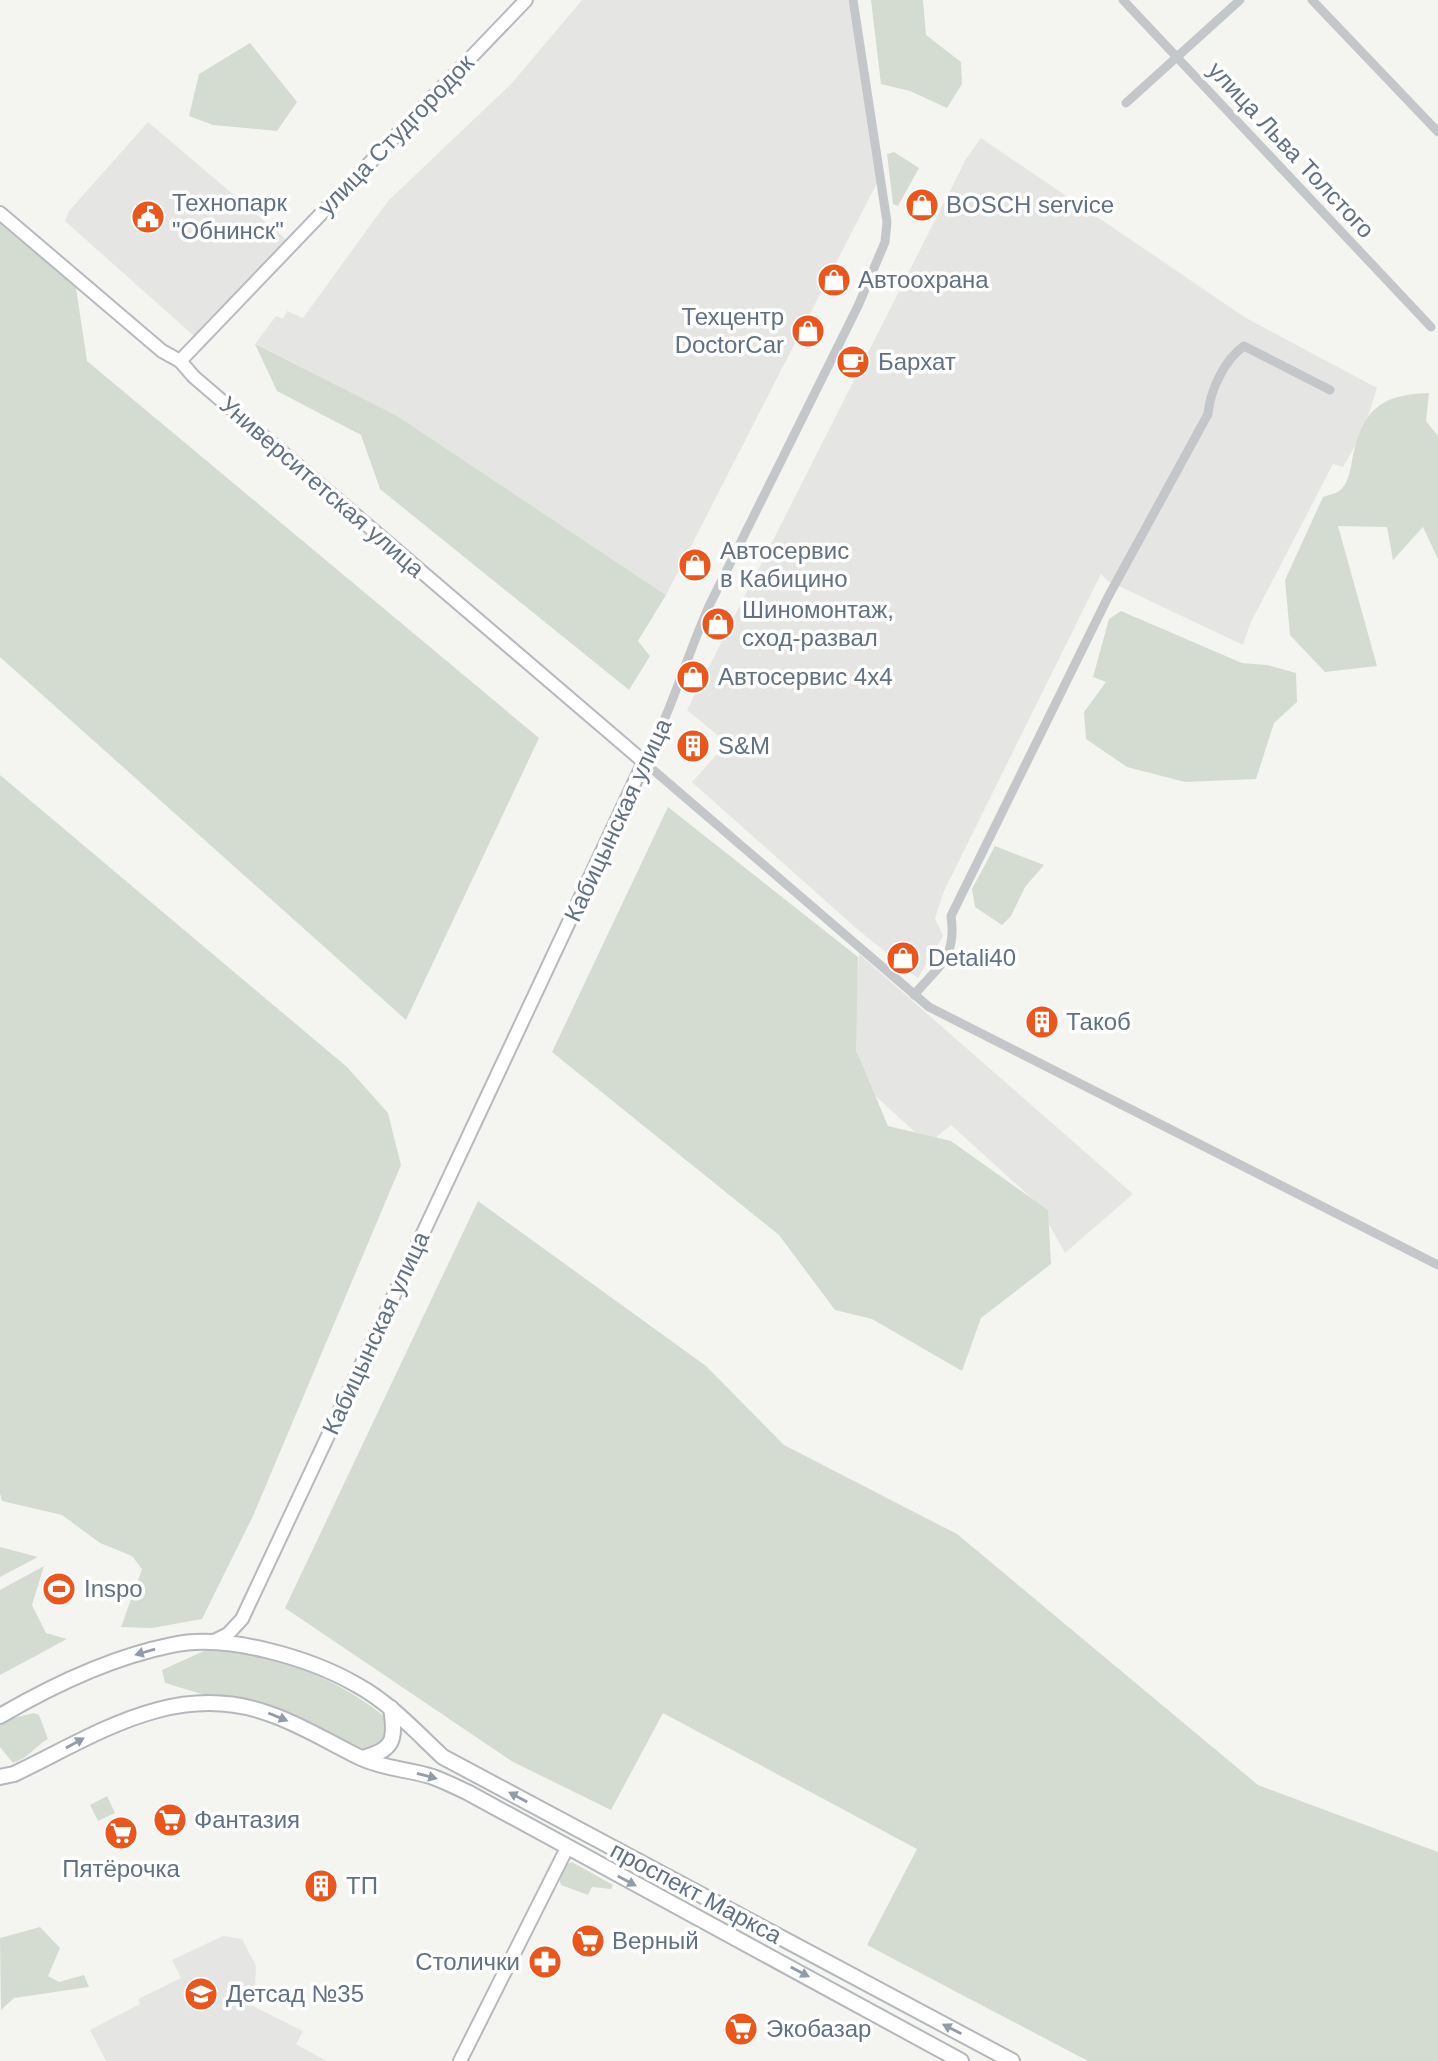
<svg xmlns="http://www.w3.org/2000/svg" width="1438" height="2061" viewBox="0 0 1438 2061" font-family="Arial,sans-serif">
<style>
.built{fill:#e5e6e4}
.green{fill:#d4dcd1}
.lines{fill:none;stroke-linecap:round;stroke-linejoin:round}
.secondary-casing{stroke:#b6babe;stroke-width:16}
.primary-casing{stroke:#b4b8bc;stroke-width:18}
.street{stroke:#c4c7ca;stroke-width:9}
.secondary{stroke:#fff;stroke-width:12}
.primary{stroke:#fff;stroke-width:14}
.oneway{fill:#919ca8}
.labels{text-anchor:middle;stroke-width:7;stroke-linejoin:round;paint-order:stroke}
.street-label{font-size:24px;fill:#627282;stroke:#fff}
.poi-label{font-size:24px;fill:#627282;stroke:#fff;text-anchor:start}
</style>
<rect width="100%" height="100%" fill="#f4f5f0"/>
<g class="built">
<polygon points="582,0 848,0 878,181 666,595 396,415 255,344 276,316 283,319 287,311 303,318 388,201 512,83"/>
<polygon points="148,122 288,241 194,336 65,221 69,211"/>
<polygon points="981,138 1246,318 1377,388 1363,432 1343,467 1333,464 1250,624 1243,645 1108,581 1101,574 944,891 935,918 943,936 918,978 857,929 692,782 727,743 687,710 966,159"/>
<polygon points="859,954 1133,1194 1065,1253 1037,1203 951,1125 928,1144 869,1090 854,1042"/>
<polygon points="223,1936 242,1939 256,1966 255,1988 247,2003 303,2031 296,2044 327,2061 106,2061 90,2030 140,2004 138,1999 181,1978 172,1960"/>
</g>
<g class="green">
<polygon points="871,0 923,0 926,35 961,62 962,84 947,108 910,91 881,84"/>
<polygon points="250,43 297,102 277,131 213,125 189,116 199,74"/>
<polygon points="894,152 919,168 898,206 893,204 887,154"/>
<polygon points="0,222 76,288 87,361 539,738 406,1020 0,657"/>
<polygon points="255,344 396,415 666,595 638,641 650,656 629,690 380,489 361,435 277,391"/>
<path d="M 1429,393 L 1426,421 L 1438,436 L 1438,559 L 1423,527 L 1393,560 L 1387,527 L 1338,526 L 1377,666 L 1325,672 L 1290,635 L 1285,580 L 1323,497 C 1328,495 1335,494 1339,491 C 1348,485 1350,471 1352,461 C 1361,412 1379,394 1429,393 Z"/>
<polygon points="1121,611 1242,663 1267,665 1296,673 1297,702 1274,723 1256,779 1185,782 1127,767 1086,739 1084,712 1106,682 1093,677 1109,619"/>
<polygon points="0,775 347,1067 388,1113 401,1165 253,1516 202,1619 152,1628 121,1627 142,1569 132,1556 100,1543 62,1515 2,1501 0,1493"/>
<polygon points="668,807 858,957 856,1050 888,1126 951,1141 1048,1210 1051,1264 981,1318 962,1371 872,1319 835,1310 779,1235 552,1052"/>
<polygon points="995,846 1044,865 1025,887 1011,916 1002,925 975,907 972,889"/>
<polygon points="478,1201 706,1366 784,1445 957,1534 1258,1785 1438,1852 1438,2061 1088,2061 867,1945 917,1849 663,1713 611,1810 513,1762 285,1608"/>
<polygon points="0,1547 38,1557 0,1577"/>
<polygon points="44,1566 32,1605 46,1633 67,1639 0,1675 0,1590"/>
<path d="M 204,1651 C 267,1650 336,1677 384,1716 L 384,1739 L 375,1749 L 366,1750 L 275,1706 L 241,1698 L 205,1695 L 165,1683 L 162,1670 Z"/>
<path d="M 34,1713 L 39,1715 L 48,1739 C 34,1747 29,1758 13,1763 L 0,1747 L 0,1725 L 9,1719 Z"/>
<polygon points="107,1796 115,1813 98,1821 90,1805"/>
<polygon points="572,1862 613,1885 611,1889 592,1887 588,1895 561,1885 559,1878 567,1864"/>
<polygon points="40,1927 60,1948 48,1976 59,1982 84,1975 89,1987 14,1998 1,2010 0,1938"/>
</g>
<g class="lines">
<defs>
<g id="secondary">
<polyline points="0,213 162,351 180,361 194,377 644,762 242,1619 228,1634 212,1642"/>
<polyline points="180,361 526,0"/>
<polyline points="460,2061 567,1848"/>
</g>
<g id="primary">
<path d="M 0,1716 C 53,1685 112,1657 172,1645 C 226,1633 310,1658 357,1685 C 390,1703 416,1732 443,1757 L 1012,2061"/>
<path d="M 362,1758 C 394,1750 396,1740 391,1708"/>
<path d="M 0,1777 L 14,1774 C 96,1735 175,1679 270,1714 C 302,1725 330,1743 361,1758 C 384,1769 409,1769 433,1777 C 444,1781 456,1787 467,1792 L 961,2061"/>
</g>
</defs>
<use href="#secondary" class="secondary-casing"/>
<use href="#primary" class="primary-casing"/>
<g class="street">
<path d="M 853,0 L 887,222 L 885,242 L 858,306 L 709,606 C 686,658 671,713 644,762 L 929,1007 L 1438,1265"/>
<polyline points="1123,0 1431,327"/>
<polyline points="1312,0 1438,132"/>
<polyline points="1126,103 1240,0"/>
<path d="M 914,995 C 939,965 957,958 951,916 L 1108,597 L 1208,414 C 1210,391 1224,360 1244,346 L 1330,390"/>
</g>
<use href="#secondary" class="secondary"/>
<use href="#primary" class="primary"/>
</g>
<defs><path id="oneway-solid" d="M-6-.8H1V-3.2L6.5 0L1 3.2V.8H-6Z" transform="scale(1.75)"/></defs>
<g class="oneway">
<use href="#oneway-solid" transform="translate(145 1652) rotate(164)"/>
<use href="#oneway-solid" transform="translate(278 1717) rotate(22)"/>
<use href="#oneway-solid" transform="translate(75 1743) rotate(-29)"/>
<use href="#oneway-solid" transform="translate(427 1776) rotate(15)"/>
<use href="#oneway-solid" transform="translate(518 1797) rotate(-152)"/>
<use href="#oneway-solid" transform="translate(627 1881) rotate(28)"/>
<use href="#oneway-solid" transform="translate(800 1972) rotate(28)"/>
<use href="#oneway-solid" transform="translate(952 2029) rotate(-153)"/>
</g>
<defs>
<symbol id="shop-disc" viewBox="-11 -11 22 22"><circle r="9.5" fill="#ea561b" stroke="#fff"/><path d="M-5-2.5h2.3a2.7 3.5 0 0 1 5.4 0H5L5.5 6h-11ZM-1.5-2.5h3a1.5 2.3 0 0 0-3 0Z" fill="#fff"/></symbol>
<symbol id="civic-disc" viewBox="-11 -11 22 22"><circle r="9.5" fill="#ea561b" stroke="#fff"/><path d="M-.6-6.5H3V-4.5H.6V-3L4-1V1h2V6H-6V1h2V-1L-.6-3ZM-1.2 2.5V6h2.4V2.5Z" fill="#fff"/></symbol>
<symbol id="cafe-disc" viewBox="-11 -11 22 22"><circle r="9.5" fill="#ea561b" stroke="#fff"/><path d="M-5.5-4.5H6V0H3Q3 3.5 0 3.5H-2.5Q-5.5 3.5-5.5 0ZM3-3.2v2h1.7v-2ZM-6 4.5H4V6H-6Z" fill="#fff"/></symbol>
<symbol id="building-disc" viewBox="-11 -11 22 22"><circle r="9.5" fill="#ea561b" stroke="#fff"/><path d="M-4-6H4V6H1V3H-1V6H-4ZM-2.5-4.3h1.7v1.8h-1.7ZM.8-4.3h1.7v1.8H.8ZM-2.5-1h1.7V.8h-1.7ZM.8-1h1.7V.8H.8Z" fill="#fff"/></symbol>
<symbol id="stadium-disc" viewBox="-11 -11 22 22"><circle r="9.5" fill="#ea561b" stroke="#fff"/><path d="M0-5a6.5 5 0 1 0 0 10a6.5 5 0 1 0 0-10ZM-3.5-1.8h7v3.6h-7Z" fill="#fff"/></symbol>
<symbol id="supermarket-disc" viewBox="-11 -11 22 22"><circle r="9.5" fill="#ea561b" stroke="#fff"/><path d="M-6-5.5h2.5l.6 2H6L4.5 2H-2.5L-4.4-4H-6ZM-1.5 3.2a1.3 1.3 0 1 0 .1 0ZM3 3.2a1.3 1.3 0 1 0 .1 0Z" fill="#fff"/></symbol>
<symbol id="pharmacy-disc" viewBox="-11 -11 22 22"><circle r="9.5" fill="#ea561b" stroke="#fff"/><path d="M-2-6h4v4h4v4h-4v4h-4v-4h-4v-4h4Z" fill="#fff"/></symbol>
<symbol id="school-disc" viewBox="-11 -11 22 22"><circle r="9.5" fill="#ea561b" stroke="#fff"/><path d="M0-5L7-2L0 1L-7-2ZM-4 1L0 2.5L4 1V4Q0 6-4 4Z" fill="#fff"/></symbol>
</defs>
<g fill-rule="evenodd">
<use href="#shop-disc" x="903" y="186" width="38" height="38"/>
<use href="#civic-disc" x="129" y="198" width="38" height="38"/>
<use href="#shop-disc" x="815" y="261" width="38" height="38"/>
<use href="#shop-disc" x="789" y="312" width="38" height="38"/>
<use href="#cafe-disc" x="834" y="343" width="38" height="38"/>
<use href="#shop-disc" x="676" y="546" width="38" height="38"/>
<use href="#shop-disc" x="699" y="605" width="38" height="38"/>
<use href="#shop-disc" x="674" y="658" width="38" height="38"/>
<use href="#building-disc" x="674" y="727" width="38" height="38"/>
<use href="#shop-disc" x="884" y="939" width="38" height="38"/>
<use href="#building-disc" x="1023" y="1003" width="38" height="38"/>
<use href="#stadium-disc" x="40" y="1570" width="38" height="38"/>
<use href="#supermarket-disc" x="151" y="1801" width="38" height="38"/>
<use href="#supermarket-disc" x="102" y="1814" width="38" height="38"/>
<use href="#building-disc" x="302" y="1867" width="38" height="38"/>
<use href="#supermarket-disc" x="569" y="1922" width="38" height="38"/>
<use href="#pharmacy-disc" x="526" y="1943" width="38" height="38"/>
<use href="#school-disc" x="182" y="1975" width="38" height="38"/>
<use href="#supermarket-disc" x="722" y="2010" width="38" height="38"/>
</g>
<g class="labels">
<g class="street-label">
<text transform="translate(396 135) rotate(-46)" y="8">улица Студгородок</text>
<text transform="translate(1291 150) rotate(47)" y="8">улица Льва Толстого</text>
<text transform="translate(322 487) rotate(41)" y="8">Университетская улица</text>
<text transform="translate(618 820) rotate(-65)" y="8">Кабицынская улица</text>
<text transform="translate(376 1333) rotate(-65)" y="8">Кабицынская улица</text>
<text transform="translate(696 1893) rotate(28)" y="8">проспект Маркса</text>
</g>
<g class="poi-label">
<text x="172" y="211">Технопарк<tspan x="172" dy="28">"Обнинск"</tspan></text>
<text x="946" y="213">BOSCH service</text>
<text x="858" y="288">Автоохрана</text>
<text x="784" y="325" text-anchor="end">Техцентр<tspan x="784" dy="28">DoctorCar</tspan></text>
<text x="878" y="370">Бархат</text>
<text x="720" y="559">Автосервис<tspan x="720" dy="28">в Кабицино</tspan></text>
<text x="742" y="618">Шиномонтаж,<tspan x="742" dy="28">сход-развал</tspan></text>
<text x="718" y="685">Автосервис 4х4</text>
<text x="718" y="754">S&amp;M</text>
<text x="928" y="966">Detali40</text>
<text x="1066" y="1030">Такоб</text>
<text x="84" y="1597">Inspo</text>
<text x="194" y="1828">Фантазия</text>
<text x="121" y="1877" text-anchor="middle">Пятёрочка</text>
<text x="346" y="1894">ТП</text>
<text x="612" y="1949">Верный</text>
<text x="520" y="1970" text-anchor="end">Столички</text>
<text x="226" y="2002">Детсад №35</text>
<text x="766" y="2037">Экобазар</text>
</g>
</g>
</svg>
